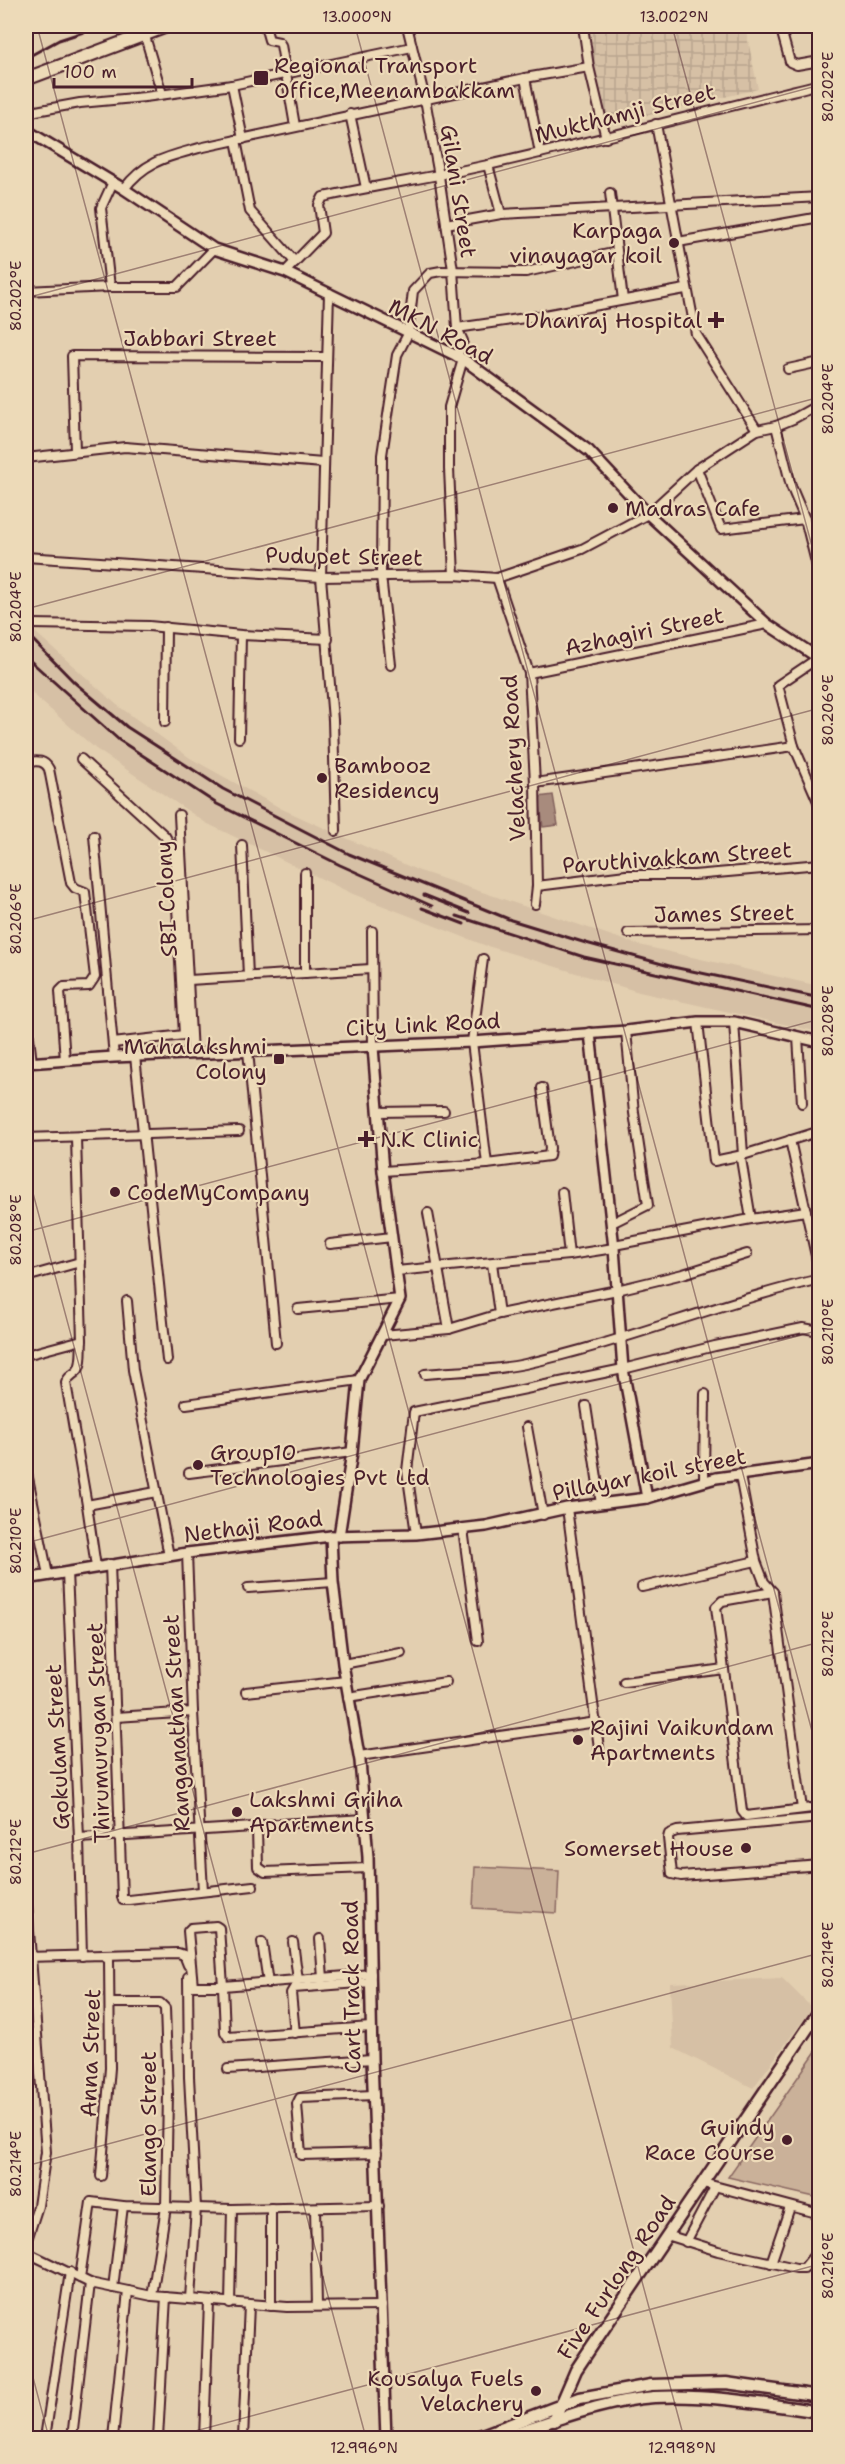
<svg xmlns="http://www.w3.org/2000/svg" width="845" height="2464" viewBox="0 0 845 2464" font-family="'Shantell Sans',sans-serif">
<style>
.built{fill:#d6c0a5}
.industrial{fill:url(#industrial-grid)}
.garden{fill:#cab199;stroke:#8a6862;stroke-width:1.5}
.water{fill:#a88b7d;stroke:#82605c;stroke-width:1.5}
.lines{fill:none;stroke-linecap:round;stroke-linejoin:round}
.stream{stroke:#82605c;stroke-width:3}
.minor-casing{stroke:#4a1f2b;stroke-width:12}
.tertiary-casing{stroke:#4a1f2b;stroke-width:14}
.secondary-casing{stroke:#4a1f2b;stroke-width:15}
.primary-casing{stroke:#4a1f2b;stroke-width:16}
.minor{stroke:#eddab8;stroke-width:8}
.tertiary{stroke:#eddab8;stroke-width:9}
.secondary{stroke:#eddab8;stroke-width:10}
.primary{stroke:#eddab8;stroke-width:12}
.rail{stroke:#4a1f2b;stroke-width:3}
.ticks{fill:none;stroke:#4a1f2b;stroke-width:1.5;stroke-opacity:0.45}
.poi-dot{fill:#4a1f2b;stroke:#eddab8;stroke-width:2}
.labels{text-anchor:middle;stroke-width:4.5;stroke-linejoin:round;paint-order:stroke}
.poi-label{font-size:22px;fill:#4a1f2b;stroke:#eddab8;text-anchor:start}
.street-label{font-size:22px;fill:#4a1f2b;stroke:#eddab8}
.neatline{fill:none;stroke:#4a1f2b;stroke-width:2}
.ticks-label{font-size:15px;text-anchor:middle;fill:#4a1f2b}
</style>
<defs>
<pattern id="industrial-grid" width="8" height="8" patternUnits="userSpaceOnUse" patternTransform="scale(1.5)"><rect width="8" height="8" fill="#d6c0a5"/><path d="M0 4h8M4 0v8" fill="none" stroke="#b9a58e"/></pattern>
</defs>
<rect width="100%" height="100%" fill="#e3cfb0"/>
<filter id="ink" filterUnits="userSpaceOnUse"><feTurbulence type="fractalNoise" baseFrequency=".0167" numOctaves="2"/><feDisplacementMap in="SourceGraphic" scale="12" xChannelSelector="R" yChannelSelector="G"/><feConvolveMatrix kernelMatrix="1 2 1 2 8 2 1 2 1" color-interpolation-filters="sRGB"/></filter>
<g filter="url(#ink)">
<g class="built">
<polygon points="26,624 117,705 190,758 282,809 417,870 639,945 819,986 819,1032 639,992 484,945 353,894 206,823 96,749 36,697 26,685"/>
<polygon points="782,1978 812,2008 753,2088 673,2048 670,1983"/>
</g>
<polygon class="industrial" points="590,26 745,26 758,89 599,127"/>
<g class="garden">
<polygon points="475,1867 559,1871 557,1913 473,1908"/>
<polygon points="819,2047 819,2198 728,2177"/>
</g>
<polygon class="water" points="553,795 558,825 543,827 539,797"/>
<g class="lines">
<polyline class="stream" points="26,2419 26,2438"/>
<defs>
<g id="minor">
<polyline points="142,26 162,94"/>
<polyline points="265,26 269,40 279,42 281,45 295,126"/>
<polyline points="407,26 425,99 439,176 453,270 457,328 463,341 457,357"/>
<polyline points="583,26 589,67 606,138"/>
<polyline points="780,26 790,62 797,65 820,61"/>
<polyline points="525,78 540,153"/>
<polyline points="232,85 243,139"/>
<polyline points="350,114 366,188"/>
<polyline points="26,115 36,111 80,103 145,97 232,85 412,47"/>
<polyline points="656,124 696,334 757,430"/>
<polyline points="236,140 250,211 295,262"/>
<polyline points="488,165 501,214"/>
<path d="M 124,189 C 145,161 167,157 199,148 L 525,78 L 589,67"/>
<polyline points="610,193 623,300"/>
<polyline points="446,224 501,214 820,197"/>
<polyline points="678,242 820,217"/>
<path d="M 285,272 L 323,233 L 319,205 L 323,197 C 378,185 434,177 488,165 C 599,140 709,111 820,84"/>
<polyline points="110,287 101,208 113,182"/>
<polyline points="26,291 110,287 177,287 214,249"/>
<polyline points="329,293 321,577 333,720 336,831"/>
<polyline points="457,328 539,316 685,289"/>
<polyline points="788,369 820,362"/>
<polyline points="776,426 791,486 805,519 820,578"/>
<polyline points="75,451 72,356 326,357"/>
<polyline points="26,458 125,447 323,463"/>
<polyline points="697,469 721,529 805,519"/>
<polyline points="26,557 321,577 454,575 497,578 582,549 648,514 697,469 757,430 776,426 793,419 820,404"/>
<polyline points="454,575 449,469 449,407 463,359"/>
<polyline points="497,578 529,673 535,783 537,886 535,904"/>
<polyline points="33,624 149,626 241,635 328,639"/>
<polyline points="818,658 778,685 794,746 820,806"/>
<polyline points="391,665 381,576 382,455 397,355 408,334 413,291 430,273 441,271 526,272 617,252"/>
<polyline points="529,673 767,624"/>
<polyline points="165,722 166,627"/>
<polyline points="239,738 241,635"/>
<polyline points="81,759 165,836 174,852 184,1035 113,1043"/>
<path d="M 26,762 C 36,761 44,759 49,769 L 71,883 L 75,888 L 85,892 L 95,977 L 89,986 L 64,987 L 60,991 L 65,1060"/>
<polyline points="535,783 794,746"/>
<polyline points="179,815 192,1053"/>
<polyline points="94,836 114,1057"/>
<polyline points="242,845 248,976"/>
<polyline points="305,873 305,973"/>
<polyline points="537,886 626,875 694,875 820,864"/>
<polyline points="372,931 373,1047"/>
<polyline points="628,933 820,930"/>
<polyline points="483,959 472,1042 487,1164"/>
<polyline points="189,980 371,969"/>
<polyline points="26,1011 32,1063"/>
<polyline points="698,1022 714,1161 743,1155 814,1133 820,1134"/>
<polyline points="798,1037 802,1103"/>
<polyline points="248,1051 276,1343"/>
<polyline points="135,1056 167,1360"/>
<polyline points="378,1112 444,1111"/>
<polyline points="26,1138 239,1131"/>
<path d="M 76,1138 L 82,1340 C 81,1349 83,1365 77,1371 C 72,1376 68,1376 66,1383 L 87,1505 L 156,1492"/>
<polyline points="790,1140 820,1274"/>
<polyline points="383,1171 487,1164 549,1156 550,1148 542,1088"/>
<polyline points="562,1192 569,1255"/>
<polyline points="428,1213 449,1329"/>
<polyline points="751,1219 806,1211"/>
<polyline points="612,1223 648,1205 634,1113 626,1031"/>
<polyline points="330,1244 392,1237"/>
<polyline points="614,1245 751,1219 741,1159 743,1155 734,1022"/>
<polyline points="492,1263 499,1314"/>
<polyline points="396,1271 569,1255 614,1248"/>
<polyline points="26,1277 80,1262"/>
<polyline points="127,1301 133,1370 169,1556"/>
<polyline points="298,1309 400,1299"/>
<polyline points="383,1335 449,1329 499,1314 617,1290 683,1274 747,1254"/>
<polyline points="26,1355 82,1340"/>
<path d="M 425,1374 C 458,1371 493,1371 525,1364 C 625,1342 720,1302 820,1279"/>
<polyline points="186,1404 359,1380"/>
<polyline points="586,1406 601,1504"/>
<polyline points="527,1427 543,1515"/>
<polyline points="26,1468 48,1575"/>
<polyline points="189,1473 352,1452"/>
<polyline points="740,1476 756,1561 764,1582 773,1592 802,1809"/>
<polyline points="704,1480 705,1394"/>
<polyline points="87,1505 96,1567"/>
<polyline points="567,1508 599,1748"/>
<polyline points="463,1529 478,1641"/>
<polyline points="416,1534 407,1471 414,1412 623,1369 715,1346 803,1328 820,1331"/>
<polyline points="187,1553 193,1712 203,1891"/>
<polyline points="110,1564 122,1897 123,1900 129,1900 253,1886"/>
<polyline points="67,1572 79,1838 82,1956"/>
<polyline points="642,1587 756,1561"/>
<polyline points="248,1588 333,1582"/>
<polyline points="773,1592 722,1601 716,1607 742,1811 746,1816 820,1807"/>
<polyline points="343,1664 401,1653"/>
<polyline points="624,1682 724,1669"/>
<polyline points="246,1692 346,1681"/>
<polyline points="348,1697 446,1682"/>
<polyline points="116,1717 193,1712"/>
<polyline points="359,1756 597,1722"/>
<polyline points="820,1818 677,1831 669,1834 668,1838 672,1874 681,1876 820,1865"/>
<polyline points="365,1819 262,1825 257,1829 258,1867 265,1872 368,1868"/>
<polyline points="79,1838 253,1827"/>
<polyline points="26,1892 46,2152 38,2206 26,2243"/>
<polyline points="320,1939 323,1978"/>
<polyline points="262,1942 268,1983"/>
<polyline points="293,1942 298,1980"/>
<polyline points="103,1955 178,1953 184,1955 188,1965"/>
<polyline points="26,1957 103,1955 109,1959 110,2068 101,2176"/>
<polyline points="188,1977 189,2077 196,2207 190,2299"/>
<polyline points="111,2003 160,2003 165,2008 168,2094 166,2207 152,2296"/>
<polyline points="371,2027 228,2037 225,2032 223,1986 193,1986 188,1931 191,1928 216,1926 219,1928 223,1986 371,1974"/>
<polyline points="295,2033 291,1993 294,1988 371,1982"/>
<polyline points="228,2069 372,2059"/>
<polyline points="374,2095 300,2098 297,2104 301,2155 377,2153"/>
<polyline points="703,2183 820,2214"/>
<polyline points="315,2208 317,2306"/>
<polyline points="667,2235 718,2251 796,2268 804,2268 820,2248"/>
<polyline points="686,2242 715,2187"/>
<polyline points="26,2252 90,2283 152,2296 287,2307 382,2306"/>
<polyline points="771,2263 790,2207"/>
<polyline points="80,2278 91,2202 123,2206 232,2209 379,2206"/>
<polyline points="113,2288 123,2206"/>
<polyline points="230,2304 232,2209"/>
<polyline points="271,2306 271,2208"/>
<polyline points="45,2438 70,2272"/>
<polyline points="72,2438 90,2283"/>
<polyline points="113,2438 128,2291"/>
<polyline points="158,2438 166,2297"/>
<polyline points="204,2438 209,2302"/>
<polyline points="243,2438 249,2305"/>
</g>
<g id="tertiary">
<polyline points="26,130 124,189 214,249 285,272 463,359 589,451 648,514 767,624 820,659"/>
<polyline points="590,1033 614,1248 623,1369 647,1498"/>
<polyline points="26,1063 114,1057 472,1042 626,1031 698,1022 734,1022 820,1042"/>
<polyline points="331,1536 333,1582 343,1664 360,1761 368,1857 372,2059 386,2438"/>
<polyline points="339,1536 352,1452 359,1380 400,1299 383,1171 373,1047"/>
<polyline points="26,1579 187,1553 331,1536 416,1534 486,1526 567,1508 647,1498 716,1478 820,1464"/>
</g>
<g id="secondary">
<polyline points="554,2421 576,2370 592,2346 820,2010"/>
<polyline points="474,2438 580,2398 651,2385 726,2383 820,2396"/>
<path d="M 498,2438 C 549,2423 601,2401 654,2397 C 710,2394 765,2404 820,2412"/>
</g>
<polyline id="primary" points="26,79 167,26"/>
</defs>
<use href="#minor" class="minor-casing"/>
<use href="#tertiary" class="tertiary-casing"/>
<use href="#secondary" class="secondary-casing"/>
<use href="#primary" class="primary-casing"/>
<use href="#minor" class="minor"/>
<use href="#tertiary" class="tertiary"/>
<use href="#secondary" class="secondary"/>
<use href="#primary" class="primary"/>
<g class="rail">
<polyline points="26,58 59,40 102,26"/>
<polyline points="26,633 74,682 127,727 223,789 349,854 511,920 586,943 673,967 820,998"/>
<polyline points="26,657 119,740 217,804 340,865 432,906"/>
<polyline points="424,895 469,913"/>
<polyline points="422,908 464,924"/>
<polyline points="457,916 584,957 820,1010"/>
</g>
</g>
</g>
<path class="ticks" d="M 37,26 L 684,2438M 355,26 L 820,1761M 672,26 L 820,576M 26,298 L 820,85M 26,609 L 820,397M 26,921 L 820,708M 26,1167 L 366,2438M 26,1232 L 820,1019M 26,1543 L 820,1330M 26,1854 L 820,1642M 26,2166 L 820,1953M 26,2351 L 49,2438M 169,2438 L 820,2264"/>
<g class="poi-dot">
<rect x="253" y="70" width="16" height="16" rx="3"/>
<circle cx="674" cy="243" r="6"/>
<path d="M713 311h6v6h6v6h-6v6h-6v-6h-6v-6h6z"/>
<circle cx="613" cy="508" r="6"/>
<circle cx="322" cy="778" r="6"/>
<rect x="273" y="1053" width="12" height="12" rx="3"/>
<path d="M363 1130h6v6h6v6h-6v6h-6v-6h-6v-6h6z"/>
<circle cx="115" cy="1192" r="6"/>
<circle cx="198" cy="1465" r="6"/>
<circle cx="578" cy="1740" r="6"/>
<circle cx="237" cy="1812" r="6"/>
<circle cx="746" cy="1848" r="6"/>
<circle cx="787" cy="2140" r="6"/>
<circle cx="536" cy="2391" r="6"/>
</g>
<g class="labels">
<g class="poi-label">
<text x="274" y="73">Regional Transport<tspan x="274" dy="25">Office,Meenambakkam</tspan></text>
<text x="662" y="238" text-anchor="end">Karpaga<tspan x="662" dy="25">vinayagar koil</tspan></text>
<text x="702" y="328" text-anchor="end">Dhanraj Hospital</text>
<text x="625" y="516">Madras Cafe</text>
<text x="334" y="773">Bambooz<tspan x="334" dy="25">Residency</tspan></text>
<text x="267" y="1054" text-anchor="end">Mahalakshmi<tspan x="267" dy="25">Colony</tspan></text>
<text x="380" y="1147">N.K Clinic</text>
<text x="127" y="1200">CodeMyCompany</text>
<text x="210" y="1460">Group10<tspan x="210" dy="25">Technologies Pvt Ltd</tspan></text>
<text x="590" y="1735">Rajini Vaikundam<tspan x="590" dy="25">Apartments</tspan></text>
<text x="249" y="1807">Lakshmi Griha<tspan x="249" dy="25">Apartments</tspan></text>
<text x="734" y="1856" text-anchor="end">Somerset House</text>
<text x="775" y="2135" text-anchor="end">Guindy<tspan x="775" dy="25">Race Course</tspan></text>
<text x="524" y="2386" text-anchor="end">Kousalya Fuels<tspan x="524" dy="25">Velachery</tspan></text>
</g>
<g class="street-label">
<text transform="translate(625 113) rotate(-14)" y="8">Mukthamji Street</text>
<text transform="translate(459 191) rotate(81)" y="8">Gilani Street</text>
<text transform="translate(441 331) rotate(28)" y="8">MKN Road</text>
<text x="200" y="346">Jabbari Street</text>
<text transform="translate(344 556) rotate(1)" y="8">Pudupet Street</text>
<text transform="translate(644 631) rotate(-12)" y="8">Azhagiri Street</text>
<text transform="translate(513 758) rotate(-93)" y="8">Velachery Road</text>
<text transform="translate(677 857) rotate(-4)" y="8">Paruthivakkam Street</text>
<text transform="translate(166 899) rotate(-93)" y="8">SBI Colony</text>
<text transform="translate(724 913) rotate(-1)" y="8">James Street</text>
<text transform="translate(423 1024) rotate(-3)" y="8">City Link Road</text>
<text transform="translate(649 1474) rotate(-11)" y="8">Pillayar koil street</text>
<text transform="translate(253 1526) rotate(-7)" y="8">Nethaji Road</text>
<text transform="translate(176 1723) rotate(-93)" y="8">Ranganathan Street</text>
<text transform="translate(98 1733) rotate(-92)" y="8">Thirumurugan Street</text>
<text transform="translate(57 1747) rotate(-93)" y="8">Gokulam Street</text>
<text transform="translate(351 1987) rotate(-91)" y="8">Cart Track Road</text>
<text transform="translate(90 2053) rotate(-88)" y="8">Anna Street</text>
<text transform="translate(148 2124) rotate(-90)" y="8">Elango Street</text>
<text transform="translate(616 2277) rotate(-56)" y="8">Five Furlong Road</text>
</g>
</g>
<rect width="845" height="2464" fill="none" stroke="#eddab8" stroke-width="66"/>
<path d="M54 78v9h138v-9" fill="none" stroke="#4a1f2b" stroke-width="3"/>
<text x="63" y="78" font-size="18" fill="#4a1f2b" stroke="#eddab8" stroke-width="4.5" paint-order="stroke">100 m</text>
<rect x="33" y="33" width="779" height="2398" class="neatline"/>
<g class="ticks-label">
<text x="357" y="22">13.000°N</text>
<text x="674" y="22">13.002°N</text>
<text transform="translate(828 87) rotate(-90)" y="5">80.202°E</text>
<text transform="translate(16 296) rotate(-90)" y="5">80.202°E</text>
<text transform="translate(828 399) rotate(-90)" y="5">80.204°E</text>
<text transform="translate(16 607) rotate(-90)" y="5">80.204°E</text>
<text transform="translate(828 710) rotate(-90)" y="5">80.206°E</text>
<text transform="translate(16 919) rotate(-90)" y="5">80.206°E</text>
<text transform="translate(828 1021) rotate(-90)" y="5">80.208°E</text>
<text transform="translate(16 1230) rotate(-90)" y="5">80.208°E</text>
<text transform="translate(828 1332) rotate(-90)" y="5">80.210°E</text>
<text transform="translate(16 1541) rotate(-90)" y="5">80.210°E</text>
<text transform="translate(828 1644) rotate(-90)" y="5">80.212°E</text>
<text transform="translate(16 1852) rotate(-90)" y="5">80.212°E</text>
<text transform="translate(828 1955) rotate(-90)" y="5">80.214°E</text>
<text transform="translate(16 2164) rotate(-90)" y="5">80.214°E</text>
<text transform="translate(828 2266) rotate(-90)" y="5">80.216°E</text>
<text x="364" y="2453">12.996°N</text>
<text x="682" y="2453">12.998°N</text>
</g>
</svg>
